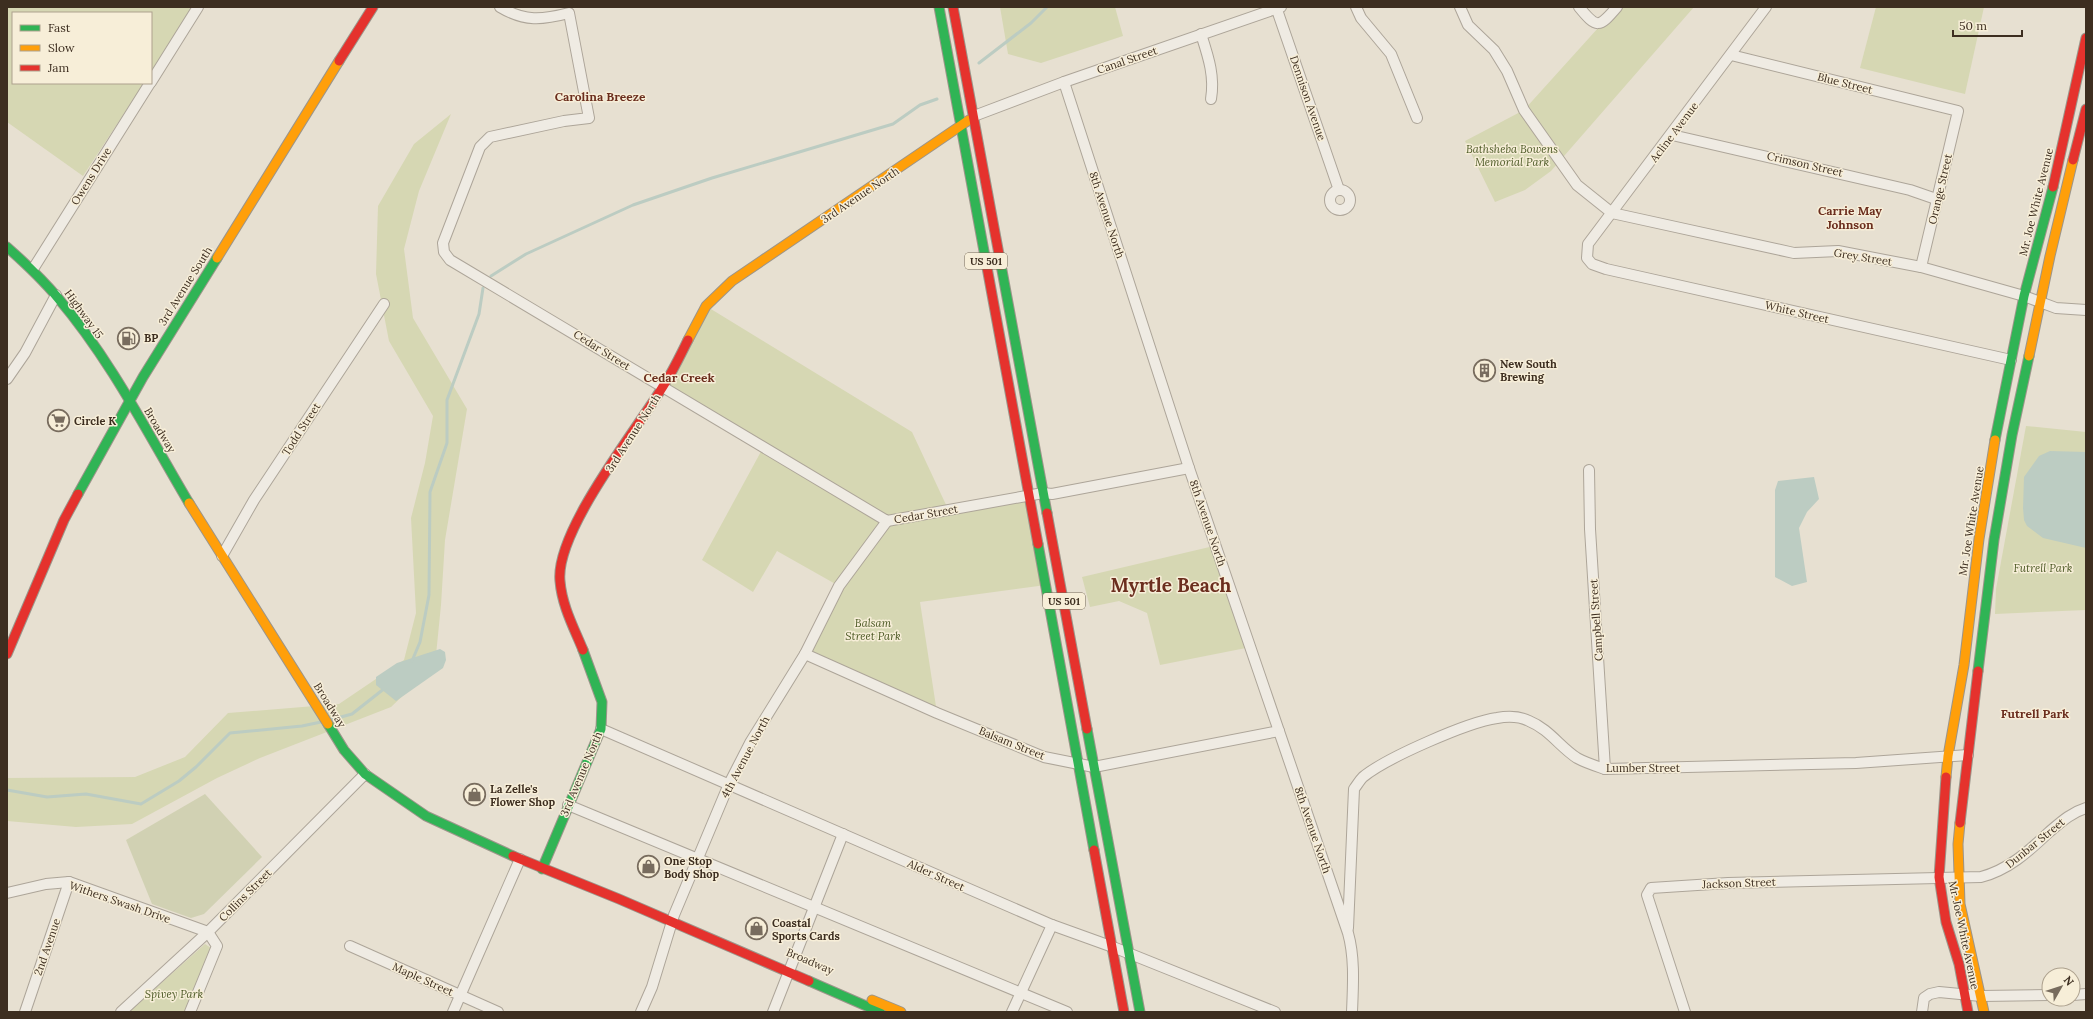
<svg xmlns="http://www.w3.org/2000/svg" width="2093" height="1019" viewBox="0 0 2093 1019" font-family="Lora,serif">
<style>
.green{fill:#d6d7b3}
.cemetery{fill:#d1d1b3}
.water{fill:#bcccc2}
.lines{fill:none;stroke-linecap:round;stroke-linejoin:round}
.stream{stroke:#bcccc2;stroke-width:3}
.street-casing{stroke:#ada599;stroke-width:12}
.fast-casing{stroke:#9c958a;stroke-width:11}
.slow-casing{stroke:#9c958a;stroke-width:11}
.jam-casing{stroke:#9c958a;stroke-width:11}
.street{stroke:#efebe3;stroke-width:10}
.fast{stroke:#30b455;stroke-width:9}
.slow{stroke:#ff9f0a;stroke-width:9}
.jam{stroke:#e5322d;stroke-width:9}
.labels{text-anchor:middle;stroke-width:3;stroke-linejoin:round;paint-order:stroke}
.shield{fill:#f7eed8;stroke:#756857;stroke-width:1}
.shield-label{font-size:10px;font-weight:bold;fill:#3d2e20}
.street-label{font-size:11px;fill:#3d2e20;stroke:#f7eed8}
.park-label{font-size:11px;font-style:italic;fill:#4d5a26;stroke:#f7eed8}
.poi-label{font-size:11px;font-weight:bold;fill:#3d2e20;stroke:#f7eed8;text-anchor:start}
.neighbourhood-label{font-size:12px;font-weight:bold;fill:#6b2e1e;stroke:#f7eed8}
.town-label{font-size:19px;font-weight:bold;fill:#6b2e1e;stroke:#f7eed8}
</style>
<rect width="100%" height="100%" fill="#e7e0d1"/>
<g class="green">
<polygon points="7,7 194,7 151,73 151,13 13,13 13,83 144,83 83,176 7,122"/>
<polygon points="1000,7 1115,7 1123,36 1041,63 1008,54"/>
<polygon points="1617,7 1694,7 1551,171 1525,190 1495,202 1465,141 1524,110"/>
<polygon points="1876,7 1984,7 1965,94 1860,68"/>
<polygon points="451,114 419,191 404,249 413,318 467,409 445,540 441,605 435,665 391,707 260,758 217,778 132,824 76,827 7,821 7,778 135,777 185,757 228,713 339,704 404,660 416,613 411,518 425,463 433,416 389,341 376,274 378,206 414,144"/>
<polygon points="706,306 912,432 948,509 1028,495 1046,585 920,602 937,713 805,654 839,586 777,551 753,592 702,560 764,446 663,387"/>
<polygon points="2026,426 2086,432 2086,610 1995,614 1996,589"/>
<polygon points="1218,545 1251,647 1160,665 1147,613 1119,601 1090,607 1082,577"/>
<polygon points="205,944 211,948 185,1012 129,1012"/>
</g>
<polygon class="cemetery" points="205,794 262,857 204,914 191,918 152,904 126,840"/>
<g class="water">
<polygon points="2050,451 2086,452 2086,548 2043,538 2027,526 2024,520 2023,508 2024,477 2039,456"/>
<polygon points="1814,477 1819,499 1807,512 1799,528 1807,582 1792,586 1775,577 1775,490 1778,481"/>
<polygon points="440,649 445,652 446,660 443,668 396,701 376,685 376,677 397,663"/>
</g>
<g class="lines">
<g class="stream">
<polyline points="979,63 1031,23 1047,7"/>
<polyline points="491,276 526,254 633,205 712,178 893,124 920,105 937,99"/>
<polyline points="412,661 420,642 429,595 430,492 447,443 447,400 479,314 483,288"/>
<polyline points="330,720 352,714 385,688"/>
<polyline points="7,790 47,797 86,794 141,804 179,781 196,767 230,733 302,726 321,722"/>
</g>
<defs>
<g id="street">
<path d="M 500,7 C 525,22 542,20 569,13 L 589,118 L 564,121 L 490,137 L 480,147 L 443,243 L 444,252 L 450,260 L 887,521 L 1043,493 L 1052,494 L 1189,468"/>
<polyline points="1276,7 1339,190"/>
<polyline points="1356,7 1361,18 1391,54 1417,118"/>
<polyline points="1460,7 1468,25 1494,50 1507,71 1524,110 1577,185 1612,213 1794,253 1838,251 1921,267 2024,296 2056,308 2086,310"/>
<path d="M 1579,7 C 1597,29 1599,28 1617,7"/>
<polyline points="1766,7 1588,244 1587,258 1592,264 1606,269 2011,360"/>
<path d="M 1201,34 C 1208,56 1215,76 1211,99"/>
<polyline points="1731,55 1958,111 1921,267"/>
<polyline points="151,82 198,7"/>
<path d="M 1064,82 L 1189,468 L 1348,933 C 1355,958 1353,986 1352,1012"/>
<polyline points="974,116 1064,82 1281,7"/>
<polyline points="1672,135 1910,190 1936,199"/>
<circle cx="1340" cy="200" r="10"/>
<polyline points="33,269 150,83"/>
<polyline points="7,379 25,353 56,295"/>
<polyline points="1589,470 1590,529 1605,769"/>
<polyline points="222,556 254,500 384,304"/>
<polyline points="805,654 937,713 1044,757 1094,767 1279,731"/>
<polyline points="601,729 1052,925 1113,947 1275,1012"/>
<polyline points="568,805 1067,1012"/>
<polyline points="7,893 46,884 69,882 208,932 217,946 190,1012"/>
<path d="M 1348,928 L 1354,789 C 1357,785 1360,780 1363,777 C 1386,758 1468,722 1497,718 C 1508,716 1519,716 1529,721 C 1549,729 1560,747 1577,758 C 1586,763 1596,766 1605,769 L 1856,763 L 1968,755"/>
<polyline points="350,946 498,1012"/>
<polyline points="2073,995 2086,994"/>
<polyline points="25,1012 69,882"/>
<polyline points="121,1012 208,932 365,774"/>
<polyline points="453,1012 520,859"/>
<polyline points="641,1012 652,987 674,915 729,784 750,743 805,654 839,586 887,521"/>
<polyline points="773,1012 843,834"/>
<polyline points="1012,1012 1052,925"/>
<path d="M 1685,1012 L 1647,895 L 1651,888 L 1728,883 L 1981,877 C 2008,870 2028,852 2048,833 C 2060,823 2070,813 2086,808"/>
<polyline points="1922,1012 1924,998 1930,994 1939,992 1981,996 2049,995"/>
</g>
<g id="fast">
<polyline points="939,7 986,262"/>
<path d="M 7,247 C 25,263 43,280 58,298 C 111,360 148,434 189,503"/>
<polyline points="1001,265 1047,513"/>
<polyline points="1995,440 2024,296 2053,187"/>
<polyline points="78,494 143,377 217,258"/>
<polyline points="1038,544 1094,850"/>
<polyline points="1978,671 1994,540 2012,435 2029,356"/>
<polyline points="328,724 344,750 365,774 426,816 513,856"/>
<polyline points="1087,729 1140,1012"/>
<polyline points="542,869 601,729 602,702 583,650"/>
<polyline points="809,981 880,1012"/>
</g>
<g id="slow">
<polyline points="217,258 339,61"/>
<polyline points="688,340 706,306 732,281 969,120"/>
<polyline points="2029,356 2050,256 2073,160"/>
<polyline points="189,503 328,724"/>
<polyline points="1946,777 1948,756 1964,665 1979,539 1995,440"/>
<polyline points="1960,823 1958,844 1960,904 1984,1012"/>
<polyline points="872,1000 901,1012"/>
</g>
<g id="jam">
<polyline points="953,7 1001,265"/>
<polyline points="339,61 373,7"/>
<polyline points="2073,160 2086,109"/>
<polyline points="2053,187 2086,38"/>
<polyline points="986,262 1038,544"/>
<polyline points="1047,513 1087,729"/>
<path d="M 583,650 C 574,628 562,606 560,581 C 555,532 635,432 662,388 C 672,373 680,356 688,340"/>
<polyline points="7,654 64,520 78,494"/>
<polyline points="1946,777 1939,877 1946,922 1959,964 1968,1012"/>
<polyline points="1960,823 1978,671"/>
<polyline points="1094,850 1124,1012"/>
<polyline points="513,856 619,899 809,981"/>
</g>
</defs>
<use href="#street" class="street-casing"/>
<use href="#fast" class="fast-casing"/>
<use href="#slow" class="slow-casing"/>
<use href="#jam" class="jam-casing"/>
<use href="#street" class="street"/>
<use href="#fast" class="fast"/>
<use href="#slow" class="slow"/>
<use href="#jam" class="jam"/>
</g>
<defs>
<symbol id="fuel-ring" viewBox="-11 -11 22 22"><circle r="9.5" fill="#f7eed8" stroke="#786c5e" stroke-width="1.5"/><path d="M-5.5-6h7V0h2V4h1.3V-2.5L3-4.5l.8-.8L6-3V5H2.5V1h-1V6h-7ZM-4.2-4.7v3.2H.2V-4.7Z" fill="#786c5e"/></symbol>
<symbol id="building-ring" viewBox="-11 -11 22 22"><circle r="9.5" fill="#f7eed8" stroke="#786c5e" stroke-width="1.5"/><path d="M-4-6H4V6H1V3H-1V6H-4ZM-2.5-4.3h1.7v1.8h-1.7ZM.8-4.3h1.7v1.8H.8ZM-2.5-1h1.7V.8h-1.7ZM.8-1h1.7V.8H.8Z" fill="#786c5e"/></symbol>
<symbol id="supermarket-ring" viewBox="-11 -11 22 22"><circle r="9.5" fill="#f7eed8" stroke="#786c5e" stroke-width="1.5"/><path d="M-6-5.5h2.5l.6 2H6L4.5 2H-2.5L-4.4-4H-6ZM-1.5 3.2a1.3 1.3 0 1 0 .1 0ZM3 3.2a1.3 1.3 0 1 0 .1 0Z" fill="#786c5e"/></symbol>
<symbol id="shop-ring" viewBox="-11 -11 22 22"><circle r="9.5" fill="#f7eed8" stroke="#786c5e" stroke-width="1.5"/><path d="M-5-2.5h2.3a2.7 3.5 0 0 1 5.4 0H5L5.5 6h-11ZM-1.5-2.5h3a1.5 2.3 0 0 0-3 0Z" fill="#786c5e"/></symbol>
</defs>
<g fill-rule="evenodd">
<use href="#fuel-ring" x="116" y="326" width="25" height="25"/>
<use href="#building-ring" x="1472" y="358" width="25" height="25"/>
<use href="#supermarket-ring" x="46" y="408" width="25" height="25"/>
<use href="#shop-ring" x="462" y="782" width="25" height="25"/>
<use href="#shop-ring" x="636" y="854" width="25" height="25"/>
<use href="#shop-ring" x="744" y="916" width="25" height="25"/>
</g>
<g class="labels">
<g class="shield">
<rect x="965" y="253" width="42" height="16" rx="3"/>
<rect x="1043" y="593" width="42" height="16" rx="3"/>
</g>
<g class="shield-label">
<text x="986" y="265">US 501</text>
<text x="1064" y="605">US 501</text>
</g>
<g class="street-label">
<text transform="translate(1127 60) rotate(-19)" y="4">Canal Street</text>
<text transform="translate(1845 83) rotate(14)" y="4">Blue Street</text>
<text transform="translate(1308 98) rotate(71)" y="4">Dennison Avenue</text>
<text transform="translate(1674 132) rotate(-53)" y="4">Acline Avenue</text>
<text transform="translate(1805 164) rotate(13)" y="4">Crimson Street</text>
<text transform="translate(91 176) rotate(-58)" y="4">Owens Drive</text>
<text transform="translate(1940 189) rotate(-77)" y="4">Orange Street</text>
<text transform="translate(860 195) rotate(-34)" y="4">3rd Avenue North</text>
<text transform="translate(2036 202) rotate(-76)" y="4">Mr. Joe White Avenue</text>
<text transform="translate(1107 215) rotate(72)" y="4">8th Avenue North</text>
<text transform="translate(1863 257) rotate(9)" y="4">Grey Street</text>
<text transform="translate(185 286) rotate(-58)" y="4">3rd Avenue South</text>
<text transform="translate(1797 312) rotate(13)" y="4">White Street</text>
<text transform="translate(84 314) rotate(54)" y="4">Highway 15</text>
<text transform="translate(602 350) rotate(32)" y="4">Cedar Street</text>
<text transform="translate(301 429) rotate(-57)" y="4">Todd Street</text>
<text transform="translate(160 430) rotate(59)" y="4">Broadway</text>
<text transform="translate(633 433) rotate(-57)" y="4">3rd Avenue North</text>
<text transform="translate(926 514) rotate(-10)" y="4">Cedar Street</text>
<text transform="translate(1971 521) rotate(-81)" y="4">Mr. Joe White Avenue</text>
<text transform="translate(1208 523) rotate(71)" y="4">8th Avenue North</text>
<text transform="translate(1596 620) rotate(-94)" y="4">Campbell Street</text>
<text transform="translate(330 705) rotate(58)" y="4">Broadway</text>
<text transform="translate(1012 743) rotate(22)" y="4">Balsam Street</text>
<text transform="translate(745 757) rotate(-62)" y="4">4th Avenue North</text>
<text x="1643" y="772">Lumber Street</text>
<text transform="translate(581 774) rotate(-67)" y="4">3rd Avenue North</text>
<text transform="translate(1313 830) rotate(71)" y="4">8th Avenue North</text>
<text transform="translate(2035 843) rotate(-39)" y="4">Dunbar Street</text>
<text transform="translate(936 875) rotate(24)" y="4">Alder Street</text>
<text transform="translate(1739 883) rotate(-2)" y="4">Jackson Street</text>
<text transform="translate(245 895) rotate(-45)" y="4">Collins Street</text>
<text transform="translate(120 902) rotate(19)" y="4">Withers Swash Drive</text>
<text transform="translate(1964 935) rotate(78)" y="4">Mr. Joe White Avenue</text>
<text transform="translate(47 947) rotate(-71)" y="4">2nd Avenue</text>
<text transform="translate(810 961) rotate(23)" y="4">Broadway</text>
<text transform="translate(423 979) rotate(24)" y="4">Maple Street</text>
</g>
<g class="park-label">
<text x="1512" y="153">Bathsheba Bowens<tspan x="1512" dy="13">Memorial Park</tspan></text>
<text x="2043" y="572">Futrell Park</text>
<text x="873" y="627">Balsam<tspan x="873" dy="13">Street Park</tspan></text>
<text x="174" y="998">Spivey Park</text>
</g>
<g class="poi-label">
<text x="144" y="342">BP</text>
<text x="1500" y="368">New South<tspan x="1500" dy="13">Brewing</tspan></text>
<text x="74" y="425">Circle K</text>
<text x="490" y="793">La Zelle's<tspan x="490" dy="13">Flower Shop</tspan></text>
<text x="664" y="865">One Stop<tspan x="664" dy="13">Body Shop</tspan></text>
<text x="772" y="927">Coastal<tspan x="772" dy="13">Sports Cards</tspan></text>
</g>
<g class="neighbourhood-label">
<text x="600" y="101">Carolina Breeze</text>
<text x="1850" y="215">Carrie May<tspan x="1850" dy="14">Johnson</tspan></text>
<text x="679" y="382">Cedar Creek</text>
<text x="2035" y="718">Futrell Park</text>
</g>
<g class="town-label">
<text x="1171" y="592">Myrtle Beach</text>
</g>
</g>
<rect width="2093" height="1019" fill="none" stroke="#3d2e20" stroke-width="16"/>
<rect x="12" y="12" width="140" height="72" fill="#f7eed8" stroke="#ada18e"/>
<rect x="20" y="25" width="20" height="6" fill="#30b455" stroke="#ada18e"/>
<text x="48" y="32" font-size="12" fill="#3d2e20">Fast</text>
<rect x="20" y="45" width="20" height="6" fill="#ff9f0a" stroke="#ada18e"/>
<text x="48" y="52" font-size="12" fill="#3d2e20">Slow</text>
<rect x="20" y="65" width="20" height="6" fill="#e5322d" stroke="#ada18e"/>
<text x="48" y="72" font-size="12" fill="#3d2e20">Jam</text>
<g transform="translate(2061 987) rotate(51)"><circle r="19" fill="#f7eed8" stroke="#ada18e"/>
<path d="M0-3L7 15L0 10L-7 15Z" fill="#786c5e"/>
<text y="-6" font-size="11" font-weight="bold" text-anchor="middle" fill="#3d2e20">N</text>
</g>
<path d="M1953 30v6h69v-6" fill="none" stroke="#3d2e20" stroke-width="2"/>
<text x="1959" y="30" font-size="12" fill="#3d2e20" stroke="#f7eed8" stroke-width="3" paint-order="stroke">50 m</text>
</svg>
